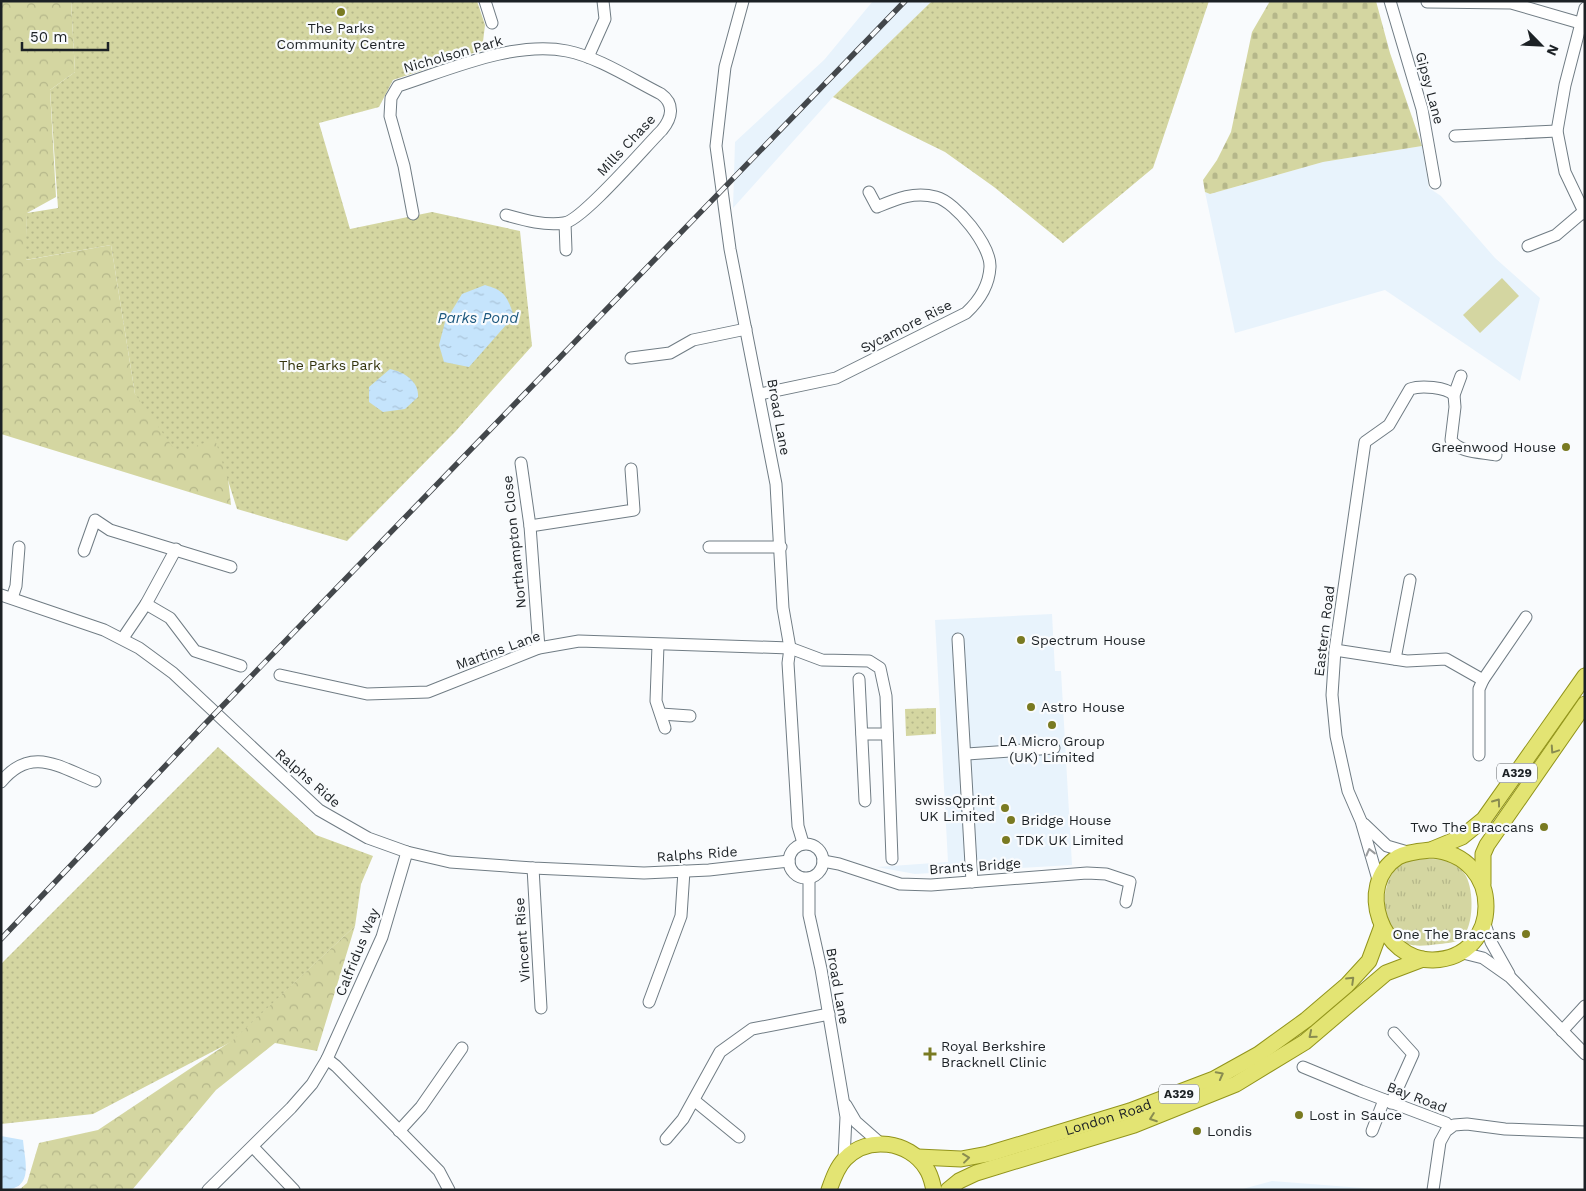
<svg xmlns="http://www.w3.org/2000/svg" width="1586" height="1191" viewBox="0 0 1586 1191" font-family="'Work Sans',sans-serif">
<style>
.built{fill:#e8f3fc}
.grass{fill:url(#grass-tufts)}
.forest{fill:url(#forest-crowns)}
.cemetery{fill:url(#cemetery-stones)}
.park{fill:url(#park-dots)}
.pitch{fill:#d4d6a1}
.water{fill:url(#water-ripples)}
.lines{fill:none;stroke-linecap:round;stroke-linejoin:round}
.minor-casing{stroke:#707c84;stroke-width:13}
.major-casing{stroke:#92941b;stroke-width:17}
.minor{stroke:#fff;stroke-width:11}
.major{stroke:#e3e473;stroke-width:15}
.rail-casing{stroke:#43474b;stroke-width:5.5}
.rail{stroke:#f9fbfd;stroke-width:4;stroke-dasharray:11;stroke-linecap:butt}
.oneway{stroke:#898c50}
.oneway2{stroke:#999b9d}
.poi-dot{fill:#797a21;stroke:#f9fbfd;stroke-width:2}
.labels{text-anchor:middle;stroke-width:4.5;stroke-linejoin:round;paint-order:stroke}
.shield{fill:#f9fbfd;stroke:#5e6266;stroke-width:1}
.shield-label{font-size:12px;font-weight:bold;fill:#1c2125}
.poi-label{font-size:14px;fill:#1c2125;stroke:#f9fbfd;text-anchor:start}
.street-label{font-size:14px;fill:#1c2125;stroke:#f9fbfd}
.park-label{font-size:14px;fill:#32330b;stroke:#f9fbfd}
.water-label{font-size:15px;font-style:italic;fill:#1c587e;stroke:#f9fbfd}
</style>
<defs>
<pattern id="grass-tufts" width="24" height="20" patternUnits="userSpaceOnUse" patternTransform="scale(1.25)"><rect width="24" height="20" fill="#d4d6a1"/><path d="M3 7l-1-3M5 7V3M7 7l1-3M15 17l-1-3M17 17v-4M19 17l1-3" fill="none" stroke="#b5b78a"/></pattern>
<pattern id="forest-crowns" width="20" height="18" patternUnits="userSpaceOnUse" patternTransform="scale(1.25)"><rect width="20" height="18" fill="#d4d6a1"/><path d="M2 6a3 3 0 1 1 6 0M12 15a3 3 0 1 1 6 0" fill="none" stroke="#b5b78a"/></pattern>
<pattern id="cemetery-stones" width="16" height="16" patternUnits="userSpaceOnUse" patternTransform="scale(1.25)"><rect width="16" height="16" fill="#d4d6a1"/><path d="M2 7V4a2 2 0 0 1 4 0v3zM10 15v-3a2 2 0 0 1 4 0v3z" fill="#b5b78a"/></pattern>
<pattern id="park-dots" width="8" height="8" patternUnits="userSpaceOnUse" patternTransform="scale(1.25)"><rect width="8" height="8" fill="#d4d6a1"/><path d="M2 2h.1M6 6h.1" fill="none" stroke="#b5b78a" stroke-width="1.8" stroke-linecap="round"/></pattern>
<pattern id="water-ripples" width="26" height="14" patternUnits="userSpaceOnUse" patternTransform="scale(1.25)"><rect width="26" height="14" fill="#c5e4fc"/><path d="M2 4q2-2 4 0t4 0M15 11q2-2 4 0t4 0" fill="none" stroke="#a9c3d8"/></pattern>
</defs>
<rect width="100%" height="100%" fill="#f9fbfd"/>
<g class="built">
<polygon points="873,1 932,1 833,97 733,208 735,142 824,60"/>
<polygon points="1422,146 1429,188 1441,196 1495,258 1540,298 1520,381 1385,290 1235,333 1205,192 1210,194 1323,162"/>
<polygon points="1052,614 1055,671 1061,671 1072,865 915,874 877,867 948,862 935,620"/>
<polygon points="1272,1181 1388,1190 1239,1190"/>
</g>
<path class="grass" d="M 1446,859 C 1453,864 1462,868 1466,876 C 1474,891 1474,926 1462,938 C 1456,943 1447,943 1440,944 C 1413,947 1399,949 1388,921 C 1380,900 1386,866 1411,860 C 1422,858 1435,860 1446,859 Z"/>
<g class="forest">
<polygon points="1,1 71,1 75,72 50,90 56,197 27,213 26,260 111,245 135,394 215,438 227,469 231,505 1,434"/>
<polygon points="355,926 317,1051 275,1043 216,1090 132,1190 19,1190 27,1183 39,1143 98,1130 230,1042"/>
</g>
<polygon class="cemetery" points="1270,1 1376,1 1390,53 1422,146 1323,162 1210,194 1205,192 1203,180 1217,160 1231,132 1252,32"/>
<g class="park">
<polygon points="71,1 477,1 485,25 482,50 393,80 379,107 319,123 350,229 432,212 520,231 532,346 455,432 347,541 237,509 215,439 177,453 135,394 111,245 25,260 27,213 58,208 50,90 75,72"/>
<polygon points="932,1 1209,1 1153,168 1063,243 994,187 945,152 833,97"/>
<polygon points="936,708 936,734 906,736 905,709"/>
<polygon points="218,747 316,835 373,856 361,884 355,926 231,1042 93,1114 1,1124 1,964"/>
</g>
<polygon class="pitch" points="1502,278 1519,296 1480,333 1463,315"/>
<g class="water">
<path d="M 485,285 C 506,291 507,297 514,316 L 469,367 L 444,362 L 439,345 L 445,322 L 462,294 Z"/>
<path d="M 390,369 C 404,372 419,381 418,397 L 405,409 L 383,412 L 369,402 L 369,387 Z"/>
<path d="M 1,1136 L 23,1140 C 25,1163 35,1190 1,1190 Z"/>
</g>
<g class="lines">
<defs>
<g id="minor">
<polyline points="485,1 492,23"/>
<polyline points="743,1 725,67 716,146 730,249 776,484 783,608 790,648 788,663 798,826 803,843"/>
<polyline points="1390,1 1422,109 1435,183"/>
<polyline points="1427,2 1511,3 1580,23"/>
<polyline points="1585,8 1565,85 1557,131 1565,172 1585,214"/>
<polyline points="588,57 605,19 603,1"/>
<polyline points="1455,136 1557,131"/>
<path d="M 413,214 L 404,166 L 390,116 L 391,98 L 398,86 C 448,70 515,40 567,51 C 598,57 633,80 661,94 C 675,104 672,118 662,130 C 645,147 582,221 564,223 C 545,226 524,220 506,215"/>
<polyline points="565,223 566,250"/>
<polyline points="1528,246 1556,235 1583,212"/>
<polyline points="631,358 670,353 693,340 746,329"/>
<path d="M 1461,376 L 1454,395 L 1455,407 L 1451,440 C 1459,453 1482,452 1496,455"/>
<path d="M 760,394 L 836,378 L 966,313 C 979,301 989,286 990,267 C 991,246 956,202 936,197 C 914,191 896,199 877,207 L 869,192"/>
<polyline points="521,463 530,526 539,648"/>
<polyline points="530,526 634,510 631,469"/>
<polyline points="709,547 781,547"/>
<polyline points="84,551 95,520 110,530 231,567"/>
<polyline points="1,595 104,630 139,648 173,673 319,810 368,838 407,852 450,862 533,868 644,873 709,870 789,861"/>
<polyline points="12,598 16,586 19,547"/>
<polyline points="146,604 170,618 195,651 241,666"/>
<polyline points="123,638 146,604 176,549"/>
<polyline points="958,639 972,882"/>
<polyline points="658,645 656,701 665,728"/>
<polyline points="1335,650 1407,661 1446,659 1483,680"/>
<polyline points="1395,659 1410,580"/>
<polyline points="280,675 367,694 428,692 539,648 579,641 790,648 822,660 869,661 880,668 886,696 892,859"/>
<polyline points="859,679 865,801"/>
<polyline points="661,714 690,716"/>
<polyline points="862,734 887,734"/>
<polyline points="967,754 1054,748"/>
<polyline points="1479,755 1479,689 1483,680 1526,617"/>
<path d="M 1,782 C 31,745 59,767 95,781"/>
<polyline points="1364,824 1387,846 1411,853"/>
<circle cx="806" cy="861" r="17"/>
<polyline points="823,861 839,864 900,884 931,885 1087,873 1106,874 1130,882 1126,902"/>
<polyline points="533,868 541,1008"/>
<polyline points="809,878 809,915 821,969 846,1117 844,1159"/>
<path d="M 1379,883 L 1361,821 L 1348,791 L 1336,736 L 1332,695 L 1335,650 L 1365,442 L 1389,425 L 1410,389 C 1421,385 1446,387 1454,395"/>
<polyline points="1484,921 1491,942 1509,974"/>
<polyline points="1459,952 1483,958 1510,977 1585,1054"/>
<polyline points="649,1002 681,916 684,871"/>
<polyline points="1562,1031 1585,1006"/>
<polyline points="327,1059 336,1066 439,1171 449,1190"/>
<polyline points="1303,1067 1361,1091 1446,1123 1450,1127"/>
<polyline points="695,1101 739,1137"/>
<polyline points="1391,1103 1413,1054 1394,1033"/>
<polyline points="846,1105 856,1122 881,1144"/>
<polyline points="399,1131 421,1107 462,1048"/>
<polyline points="1372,1131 1384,1100"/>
<polyline points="666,1139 683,1119 720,1052 752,1029 829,1014"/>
<polyline points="253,1147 294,1190"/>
<polyline points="208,1190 291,1108 312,1084 327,1059 382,937 407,852"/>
<polyline points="1433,1190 1440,1142 1446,1131 1454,1125 1467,1124 1505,1129 1585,1132"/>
</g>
<g id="major">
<polyline points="1433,849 1462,837 1484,819 1585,676"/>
<path d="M 1431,850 C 1505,855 1503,958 1433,960 C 1382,961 1354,885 1398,857 C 1407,852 1421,851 1431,850 Z"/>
<polyline points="1483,884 1483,854 1487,845 1585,704"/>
<path id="s1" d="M 918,1157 L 961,1159 L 988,1154 L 1130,1111 L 1214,1079 L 1259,1054 L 1306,1020 L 1347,985 L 1369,961 L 1382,926"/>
<path d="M 829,1190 C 833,1179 837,1167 845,1159 C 868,1135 909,1141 926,1168 C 931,1175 932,1182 934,1190"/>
<polyline points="948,1190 959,1181 976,1173 1134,1125 1236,1084 1305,1042 1386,973 1423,959"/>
</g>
</defs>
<use href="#minor" class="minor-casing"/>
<use href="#major" class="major-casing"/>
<use href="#minor" class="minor"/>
<use href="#major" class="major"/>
<defs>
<polyline id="rail" points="1,939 206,723 905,1"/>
</defs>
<use href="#rail" class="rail-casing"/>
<use href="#rail" class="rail"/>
</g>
<defs><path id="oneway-chevron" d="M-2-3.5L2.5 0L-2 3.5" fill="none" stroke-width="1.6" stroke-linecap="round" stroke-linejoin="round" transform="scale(1.25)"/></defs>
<g class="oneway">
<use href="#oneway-chevron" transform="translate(1554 750) rotate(124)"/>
<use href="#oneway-chevron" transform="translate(1497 802) rotate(-54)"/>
<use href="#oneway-chevron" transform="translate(1351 980) rotate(-44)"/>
<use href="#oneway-chevron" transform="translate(1312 1035) rotate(140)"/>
<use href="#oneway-chevron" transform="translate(1220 1075) rotate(-28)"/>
<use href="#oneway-chevron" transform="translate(1153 1118) rotate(160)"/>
<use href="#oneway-chevron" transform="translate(966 1158) rotate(-7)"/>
</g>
<use class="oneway2" href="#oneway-chevron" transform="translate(1370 852) rotate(-104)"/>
<g class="poi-dot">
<circle cx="341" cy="12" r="5"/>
<circle cx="1566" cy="447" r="5"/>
<circle cx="1021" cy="640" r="5"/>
<circle cx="1031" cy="707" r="5"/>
<circle cx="1052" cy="725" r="5"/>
<circle cx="1005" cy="808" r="5"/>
<circle cx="1011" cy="820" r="5"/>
<circle cx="1544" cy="827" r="5"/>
<circle cx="1006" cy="840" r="5"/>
<circle cx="1526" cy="934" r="5"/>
<path d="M927.5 1046.5h5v5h5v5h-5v5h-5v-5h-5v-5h5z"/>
<circle cx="1299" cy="1115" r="5"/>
<circle cx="1197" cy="1131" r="5"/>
</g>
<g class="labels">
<g class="shield">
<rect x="1497" y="763.5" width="40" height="19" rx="4"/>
<rect x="1159" y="1084.5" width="40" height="19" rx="4"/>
</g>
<g class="shield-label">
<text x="1517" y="777">A329</text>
<text x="1179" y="1098">A329</text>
</g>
<g class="poi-label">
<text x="341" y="33" text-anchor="middle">The Parks<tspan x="341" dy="16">Community Centre</tspan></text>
<text x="1556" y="452" text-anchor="end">Greenwood House</text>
<text x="1031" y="645">Spectrum House</text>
<text x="1041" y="712">Astro House</text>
<text x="1052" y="746" text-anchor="middle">LA Micro Group<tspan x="1052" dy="16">(UK) Limited</tspan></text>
<text x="995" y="805" text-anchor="end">swissQprint<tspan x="995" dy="16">UK Limited</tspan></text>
<text x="1021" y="825">Bridge House</text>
<text x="1534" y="832" text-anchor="end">Two The Braccans</text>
<text x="1016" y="845">TDK UK Limited</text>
<text x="1516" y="939" text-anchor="end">One The Braccans</text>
<text x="941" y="1051">Royal Berkshire<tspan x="941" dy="16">Bracknell Clinic</tspan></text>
<text x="1309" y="1120">Lost in Sauce</text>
<text x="1207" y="1136">Londis</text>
</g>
<g class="street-label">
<text transform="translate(453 54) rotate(-16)" y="5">Nicholson Park</text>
<text transform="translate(1430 88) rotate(75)" y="5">Gipsy Lane</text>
<text transform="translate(626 145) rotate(-47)" y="5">Mills Chase</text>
<text transform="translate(906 326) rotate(-27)" y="5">Sycamore Rise</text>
<text transform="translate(779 417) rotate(80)" y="5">Broad Lane</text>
<text transform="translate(514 542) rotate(-96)" y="5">Northampton Close</text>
<text transform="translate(1324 631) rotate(-83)" y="5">Eastern Road</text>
<text transform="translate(498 650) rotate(-20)" y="5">Martins Lane</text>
<text transform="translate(308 778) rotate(41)" y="5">Ralphs Ride</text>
<text transform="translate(697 854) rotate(-4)" y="5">Ralphs Ride</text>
<text transform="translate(975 866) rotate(-4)" y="5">Brants Bridge</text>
<text transform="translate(522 940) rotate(-94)" y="5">Vincent Rise</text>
<text transform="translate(357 952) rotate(-68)" y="5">Calfridus Way</text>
<text transform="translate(838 986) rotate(80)" y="5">Broad Lane</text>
<text transform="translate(1417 1097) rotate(21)" y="5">Bay Road</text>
<text dy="5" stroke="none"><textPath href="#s1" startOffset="196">London Road</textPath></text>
</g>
<g class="park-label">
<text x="330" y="370">The Parks Park</text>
</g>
<g class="water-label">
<text x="478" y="323">Parks Pond</text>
</g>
</g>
<rect width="1586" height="1191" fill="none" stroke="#1c2125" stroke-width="5"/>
<g transform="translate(1541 45) rotate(114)" stroke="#f9fbfd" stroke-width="4" paint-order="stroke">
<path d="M0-4L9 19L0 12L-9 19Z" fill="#1c2125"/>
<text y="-8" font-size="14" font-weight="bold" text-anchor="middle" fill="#1c2125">N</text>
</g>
<path d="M22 42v8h86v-8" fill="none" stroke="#1c2125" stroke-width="2.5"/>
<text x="30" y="42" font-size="15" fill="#1c2125" stroke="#f9fbfd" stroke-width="4" paint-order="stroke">50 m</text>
</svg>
